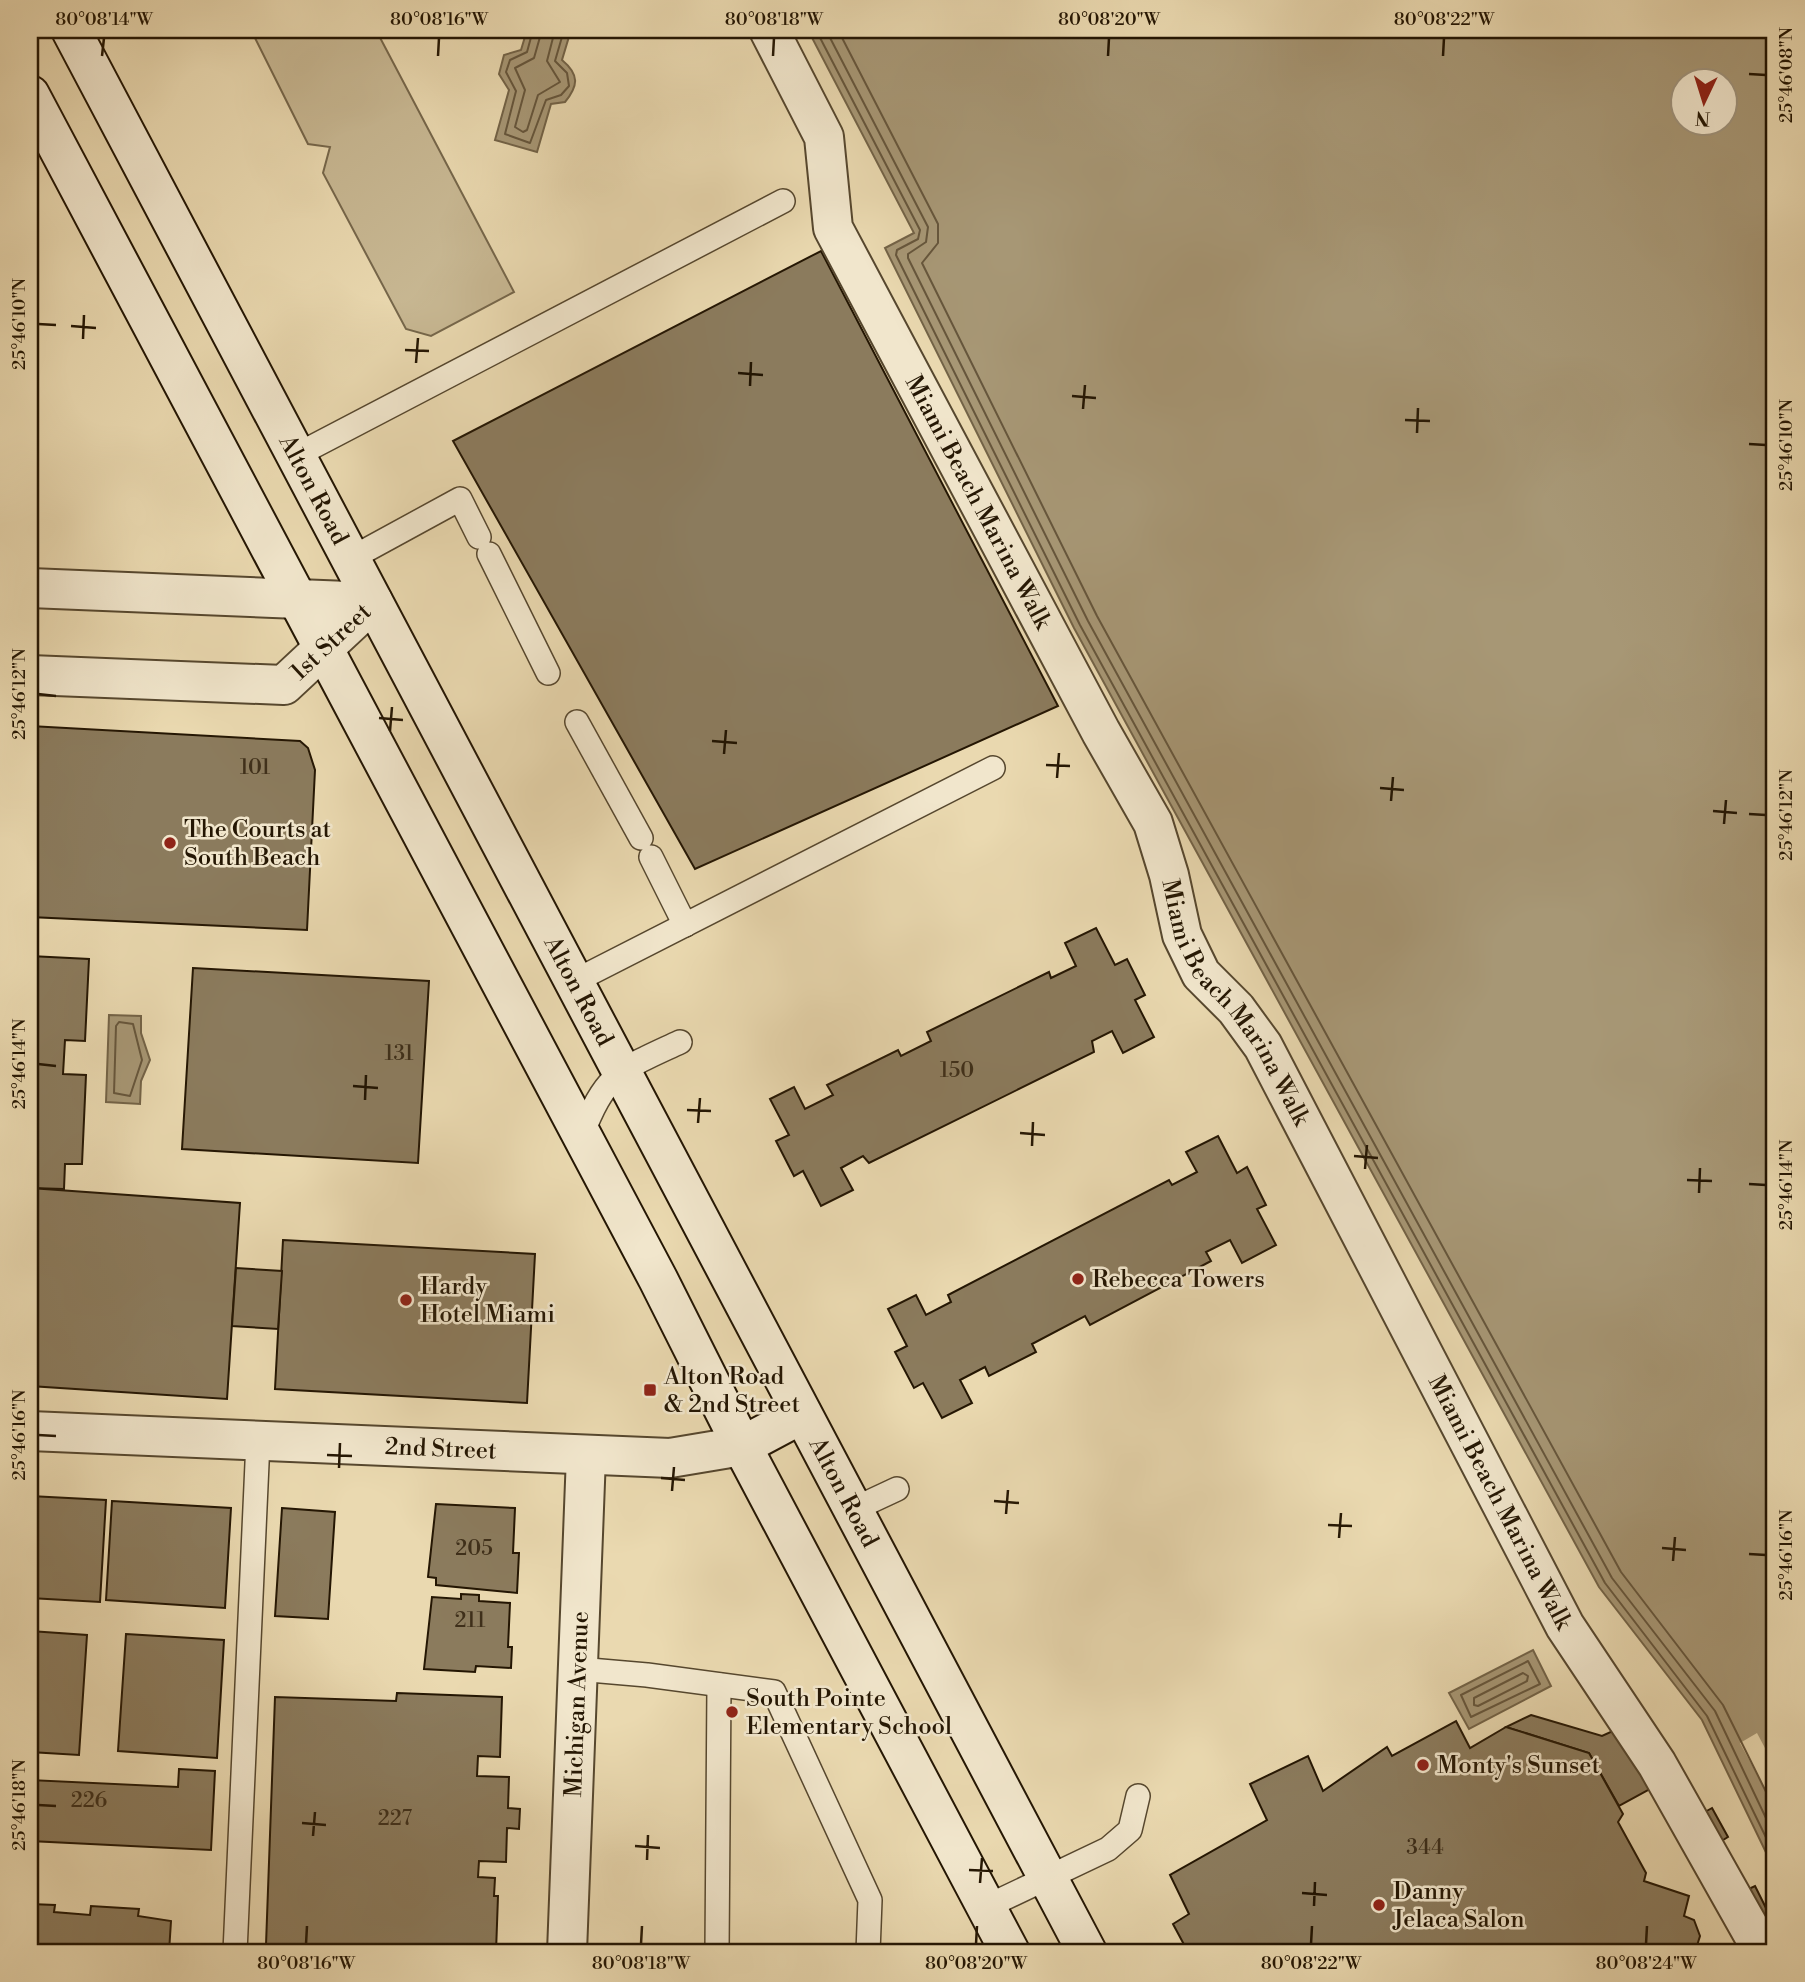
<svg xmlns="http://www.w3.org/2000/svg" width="1805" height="1982" viewBox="0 0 1805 1982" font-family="'Libre Bodoni',serif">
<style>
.green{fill:#c8b893;stroke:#76674b;stroke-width:2}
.water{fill:#a79775;stroke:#736347;stroke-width:2;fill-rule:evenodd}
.pier{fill:#ead9b0}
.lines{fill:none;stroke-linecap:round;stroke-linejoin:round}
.shore{stroke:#66563c;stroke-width:2}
.building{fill:#8b7b5d;stroke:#241603;stroke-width:2}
.lane-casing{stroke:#56472e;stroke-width:26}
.street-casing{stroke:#56472e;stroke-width:42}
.secondary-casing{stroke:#241603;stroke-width:42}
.lane{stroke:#f1e6cc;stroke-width:23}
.street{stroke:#f1e6cc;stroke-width:38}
.secondary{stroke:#f1e6cc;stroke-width:38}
.ticks{fill:none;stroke:#241603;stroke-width:2.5}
.poi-dot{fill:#8f2418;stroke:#f1e6cc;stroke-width:2.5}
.labels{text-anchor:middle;stroke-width:5;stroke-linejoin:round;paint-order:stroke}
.number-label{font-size:21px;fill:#3e2f1a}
.street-label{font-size:24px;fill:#241603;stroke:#f1e6cc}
.poi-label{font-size:24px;fill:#241603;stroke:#f1e6cc;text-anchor:start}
.neatline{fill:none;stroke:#241603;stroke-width:2.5}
.ticks-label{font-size:18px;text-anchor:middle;fill:#241603}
</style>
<rect width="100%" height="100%" fill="#ead9b0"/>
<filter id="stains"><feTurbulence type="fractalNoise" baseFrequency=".00286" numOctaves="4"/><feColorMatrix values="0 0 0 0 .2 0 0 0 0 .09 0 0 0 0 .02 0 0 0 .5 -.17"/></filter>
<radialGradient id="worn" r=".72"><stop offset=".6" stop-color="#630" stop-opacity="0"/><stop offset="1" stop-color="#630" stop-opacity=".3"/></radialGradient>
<polygon class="green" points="251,30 376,30 514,292 431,336 406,329 323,173 330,147 308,144"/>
<g class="water">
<path d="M 527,30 L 571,30 L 562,60 C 580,75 578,86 565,102 L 551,104 L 537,152 L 495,140 L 509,90 L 499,74 L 504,55 L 521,50 Z"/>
<path d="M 808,30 L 1775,30 L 1775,1871 L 1702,1720 L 1599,1587 L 1074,628 L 885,248 L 914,233 ZM 1682,80 L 1724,80 L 1724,122 L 1682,122 Z"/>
<polygon points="109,1015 141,1016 141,1033 150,1060 141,1081 140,1104 106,1102"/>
<polygon points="1533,1650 1551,1686 1469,1729 1449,1693"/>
</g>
<polygon class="pier" points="1757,1733 1775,1767 1774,1806 1740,1743"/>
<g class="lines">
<g class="shore">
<polyline points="533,30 527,52 510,60 506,72 516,91 505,134 530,143 546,100 561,95 569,86 567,73 555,61 564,30"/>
<polyline points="542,30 534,58 515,68 525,90 515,127 523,132 527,130 538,95 560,82 547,61 555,30"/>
<polyline points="816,30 920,230 918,239 897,250 896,255 1080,625 1605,1583 1707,1716 1775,1856"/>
<polyline points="826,30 928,227 926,242 908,254 908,258 1088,621 1612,1578 1715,1711 1775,1837"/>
<polyline points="838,30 938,224 938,243 922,263 1097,616 1621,1572 1723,1705 1775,1810"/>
<polygon points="119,1022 133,1024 142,1060 130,1096 114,1093 116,1026"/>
<polygon points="1528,1661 1540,1684 1471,1717 1461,1695"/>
<polygon points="1523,1673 1528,1676 1527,1681 1478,1706 1474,1705 1474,1698"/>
</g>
</g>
<g class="building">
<polygon points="821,251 1058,706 695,869 453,441"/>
<polygon points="30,726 300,741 308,748 315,770 307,930 30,917"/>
<polygon points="1096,928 1115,965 1127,959 1145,995 1135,1000 1154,1037 1123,1053 1112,1031 1092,1041 1094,1052 869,1163 863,1156 841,1168 853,1190 821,1206 803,1171 794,1176 776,1141 789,1135 770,1099 794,1087 805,1109 833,1095 827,1085 898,1050 901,1056 931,1041 927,1032 1049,972 1051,978 1076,966 1065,943"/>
<polygon points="30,956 89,959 85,1041 65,1040 63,1074 86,1075 82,1164 65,1164 64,1189 30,1188"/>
<polygon points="193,968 429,981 418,1163 182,1149"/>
<polygon points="1218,1136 1237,1173 1247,1167 1266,1205 1257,1209 1276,1245 1242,1263 1230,1240 1206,1252 1211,1261 1090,1325 1085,1316 1032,1344 1036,1352 989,1376 985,1367 960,1380 972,1403 942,1418 923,1383 914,1388 895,1352 907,1346 888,1309 916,1295 926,1315 951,1302 948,1295 1169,1180 1172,1185 1197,1172 1186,1152"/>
<polygon points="30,1188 240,1203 227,1399 30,1386"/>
<polygon points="283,1240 535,1254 527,1403 275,1389"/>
<polygon points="236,1268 282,1271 278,1329 232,1326"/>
<polygon points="30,1496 106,1500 100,1602 30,1598"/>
<polygon points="112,1501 231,1508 225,1608 106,1600"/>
<polygon points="436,1504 515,1508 513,1553 519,1553 517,1593 436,1585 436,1578 428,1577"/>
<polygon points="282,1508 335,1512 328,1619 275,1616"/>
<polygon points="461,1594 479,1595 479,1601 510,1603 508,1647 512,1647 511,1668 476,1666 475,1672 424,1669 432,1597 461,1599"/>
<polygon points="30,1631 87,1635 79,1755 30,1752"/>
<polygon points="126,1634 224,1640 217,1758 118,1751"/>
<polygon points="397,1693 502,1697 500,1757 478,1756 477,1776 509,1777 508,1808 520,1809 519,1829 507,1828 506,1862 479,1861 478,1877 495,1878 494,1896 498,1896 496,1952 266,1945 275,1697 396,1701"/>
<polygon points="1531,1715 1602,1736 1615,1730 1652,1788 1619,1806 1589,1753 1506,1727"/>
<polygon points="1456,1721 1470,1748 1506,1727 1589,1753 1623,1814 1618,1822 1646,1873 1644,1881 1689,1896 1684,1916 1694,1920 1700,1936 1695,1952 1188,1952 1173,1924 1189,1914 1170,1875 1267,1820 1250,1784 1308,1756 1323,1791 1387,1747 1392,1756"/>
<polygon points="179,1769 215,1771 211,1850 30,1841 30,1780 178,1787"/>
<polygon points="1712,1808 1728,1837 1715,1845 1696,1817"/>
<polygon points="1755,1886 1775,1926 1775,1951 1740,1893"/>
<polygon points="30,1904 55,1905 54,1912 90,1915 91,1906 139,1909 138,1916 171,1921 169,1952 30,1952"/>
</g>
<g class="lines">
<defs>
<g id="lane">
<polyline points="295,456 783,201"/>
<polyline points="489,554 548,673"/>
<polyline points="350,559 460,499 479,537"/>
<polyline points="577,722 641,838"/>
<polyline points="651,857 685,925"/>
<polyline points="573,982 993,768"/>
<path d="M 581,1137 C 606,1072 620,1070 680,1042"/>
<polyline points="852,1510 897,1489"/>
<polyline points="578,1669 647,1675 774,1692 870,1900 868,1952"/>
<polyline points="986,1907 1108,1849 1130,1830 1138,1796"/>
<polyline points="235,1952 258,1441"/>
<polyline points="717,1952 719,1685"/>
</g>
<g id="street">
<path id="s1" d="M 769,30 L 824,137 L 833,228 L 1101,732 L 1153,823 L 1169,875 L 1182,935 L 1201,974 L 1236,1009 L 1263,1046 L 1565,1626 L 1657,1764 L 1763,1952"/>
<polyline points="30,588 373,602"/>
<path id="s2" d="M 30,675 L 284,685 L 373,602"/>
<path id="s3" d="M 30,1431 L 670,1458 L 742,1446"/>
<path id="s4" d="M 567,1952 L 586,1456"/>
</g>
<g id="secondary">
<path id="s5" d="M 71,30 L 1087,1952"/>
<polyline points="30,95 658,1279 742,1446 1010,1952"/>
<polyline points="742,1446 802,1414"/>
</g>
</defs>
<use href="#lane" class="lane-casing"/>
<use href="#street" class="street-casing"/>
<use href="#secondary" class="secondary-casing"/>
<use href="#lane" class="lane"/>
<use href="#street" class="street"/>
<use href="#secondary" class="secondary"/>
</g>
<path class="ticks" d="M 102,56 L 104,38M 438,56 L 439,38M 773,56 L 774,38M 1108,56 L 1109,38M 1443,56 L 1444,38M 1749,74 L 1766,75M 38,324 L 56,325M 71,326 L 96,328M 83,339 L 84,315M 405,350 L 429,351M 416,363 L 418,338M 738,373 L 763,375M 750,386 L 751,362M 1072,396 L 1096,398M 1083,409 L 1085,385M 1405,420 L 1430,421M 1417,433 L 1418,408M 1749,444 L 1766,445M 38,694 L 56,696M 379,718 L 403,720M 390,731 L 392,707M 712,741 L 737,743M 724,754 L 726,730M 1046,765 L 1070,766M 1057,778 L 1059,753M 1380,788 L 1404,790M 1391,801 L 1393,777M 1713,811 L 1737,813M 1749,814 L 1766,815M 1724,824 L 1726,800M 38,1064 L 56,1066M 353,1086 L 378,1088M 365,1100 L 366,1075M 687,1110 L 711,1111M 698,1123 L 700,1098M 1020,1133 L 1045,1135M 1032,1146 L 1033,1122M 1354,1156 L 1378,1158M 1365,1169 L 1367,1145M 1687,1180 L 1712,1181M 1749,1184 L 1766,1185M 1699,1193 L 1700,1168M 38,1435 L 56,1436M 327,1455 L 352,1456M 339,1468 L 340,1443M 661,1478 L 685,1480M 672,1491 L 674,1467M 994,1501 L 1019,1503M 1006,1514 L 1008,1490M 1328,1525 L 1352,1526M 1339,1538 L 1341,1513M 1662,1548 L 1686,1550M 1749,1554 L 1766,1555M 1673,1561 L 1675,1537M 38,1805 L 56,1806M 302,1823 L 326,1825M 313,1836 L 315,1812M 635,1846 L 660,1848M 647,1860 L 648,1835M 969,1870 L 993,1871M 980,1883 L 982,1858M 1302,1893 L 1327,1895M 1314,1906 L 1315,1882M 306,1944 L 307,1926M 641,1944 L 642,1926M 976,1944 L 977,1926M 1311,1944 L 1312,1926M 1646,1944 L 1647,1926"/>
<g class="poi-dot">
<circle cx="170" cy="843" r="7"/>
<circle cx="1078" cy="1279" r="7"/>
<circle cx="406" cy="1300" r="7"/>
<rect x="643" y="1383" width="14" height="14" rx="3.5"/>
<circle cx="732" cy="1712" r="7"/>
<circle cx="1423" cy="1765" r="7"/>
<circle cx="1379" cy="1905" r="7"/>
</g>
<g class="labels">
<g class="number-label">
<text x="255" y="774">101</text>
<text x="399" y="1060">131</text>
<text x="957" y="1077">150</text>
<text x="474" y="1555">205</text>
<text x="470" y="1627">211</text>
<text x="89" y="1807">226</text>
<text x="395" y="1825">227</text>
<text x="1425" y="1854">344</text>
</g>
<g class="street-label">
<text dy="8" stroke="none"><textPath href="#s5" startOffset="520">Alton Road</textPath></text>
<text dy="8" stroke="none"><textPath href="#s1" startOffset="522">Miami Beach Marina Walk</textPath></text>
<text dy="8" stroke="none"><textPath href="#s2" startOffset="318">1st Street</textPath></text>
<text dy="8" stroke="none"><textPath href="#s5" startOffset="1087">Alton Road</textPath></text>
<text dy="8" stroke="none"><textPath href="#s1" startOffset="1088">Miami Beach Marina Walk</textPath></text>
<text dy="8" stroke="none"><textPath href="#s3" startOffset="411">2nd Street</textPath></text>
<text dy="8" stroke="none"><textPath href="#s5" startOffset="1654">Alton Road</textPath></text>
<text dy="8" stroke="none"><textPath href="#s1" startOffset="1656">Miami Beach Marina Walk</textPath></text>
<text dy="8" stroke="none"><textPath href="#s4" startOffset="248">Michigan Avenue</textPath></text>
</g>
<g class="poi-label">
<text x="184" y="837">The Courts at<tspan x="184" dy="28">South Beach</tspan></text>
<text x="1092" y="1287">Rebecca Towers</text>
<text x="420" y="1294">Hardy<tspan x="420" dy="28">Hotel Miami</tspan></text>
<text x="664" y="1384">Alton Road<tspan x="664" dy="28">&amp; 2nd Street</tspan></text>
<text x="746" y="1706">South Pointe<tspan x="746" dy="28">Elementary School</tspan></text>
<text x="1437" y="1773">Monty's Sunset</text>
<text x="1393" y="1899">Danny<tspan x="1393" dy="28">Jelaca Salon</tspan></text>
</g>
</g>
<rect width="1805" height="1982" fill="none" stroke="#ead9b0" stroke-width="77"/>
<g transform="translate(1704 102) rotate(184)"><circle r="33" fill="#f1e6cc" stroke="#9f937c" stroke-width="2"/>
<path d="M0-5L12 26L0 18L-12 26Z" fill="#8f2418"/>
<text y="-10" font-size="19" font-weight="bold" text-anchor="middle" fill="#241603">N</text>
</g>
<rect x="38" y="38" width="1728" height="1906" class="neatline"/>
<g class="ticks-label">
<text x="104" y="25">80°08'14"W</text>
<text x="439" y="25">80°08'16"W</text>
<text x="774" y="25">80°08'18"W</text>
<text x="1109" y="25">80°08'20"W</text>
<text x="1444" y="25">80°08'22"W</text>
<text transform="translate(1786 75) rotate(-90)" y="6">25°46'08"N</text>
<text transform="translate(19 324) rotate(-90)" y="6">25°46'10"N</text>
<text transform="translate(1786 445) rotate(-90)" y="6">25°46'10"N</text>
<text transform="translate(19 694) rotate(-90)" y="6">25°46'12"N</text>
<text transform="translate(1786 815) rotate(-90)" y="6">25°46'12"N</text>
<text transform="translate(19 1064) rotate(-90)" y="6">25°46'14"N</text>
<text transform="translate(1786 1185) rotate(-90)" y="6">25°46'14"N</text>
<text transform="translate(19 1435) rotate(-90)" y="6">25°46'16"N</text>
<text transform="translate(1786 1555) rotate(-90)" y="6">25°46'16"N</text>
<text transform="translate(19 1805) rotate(-90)" y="6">25°46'18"N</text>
<text x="306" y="1969">80°08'16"W</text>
<text x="641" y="1969">80°08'18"W</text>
<text x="976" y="1969">80°08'20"W</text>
<text x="1311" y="1969">80°08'22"W</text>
<text x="1646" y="1969">80°08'24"W</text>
</g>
<rect width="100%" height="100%" filter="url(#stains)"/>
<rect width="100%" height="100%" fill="url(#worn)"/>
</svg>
